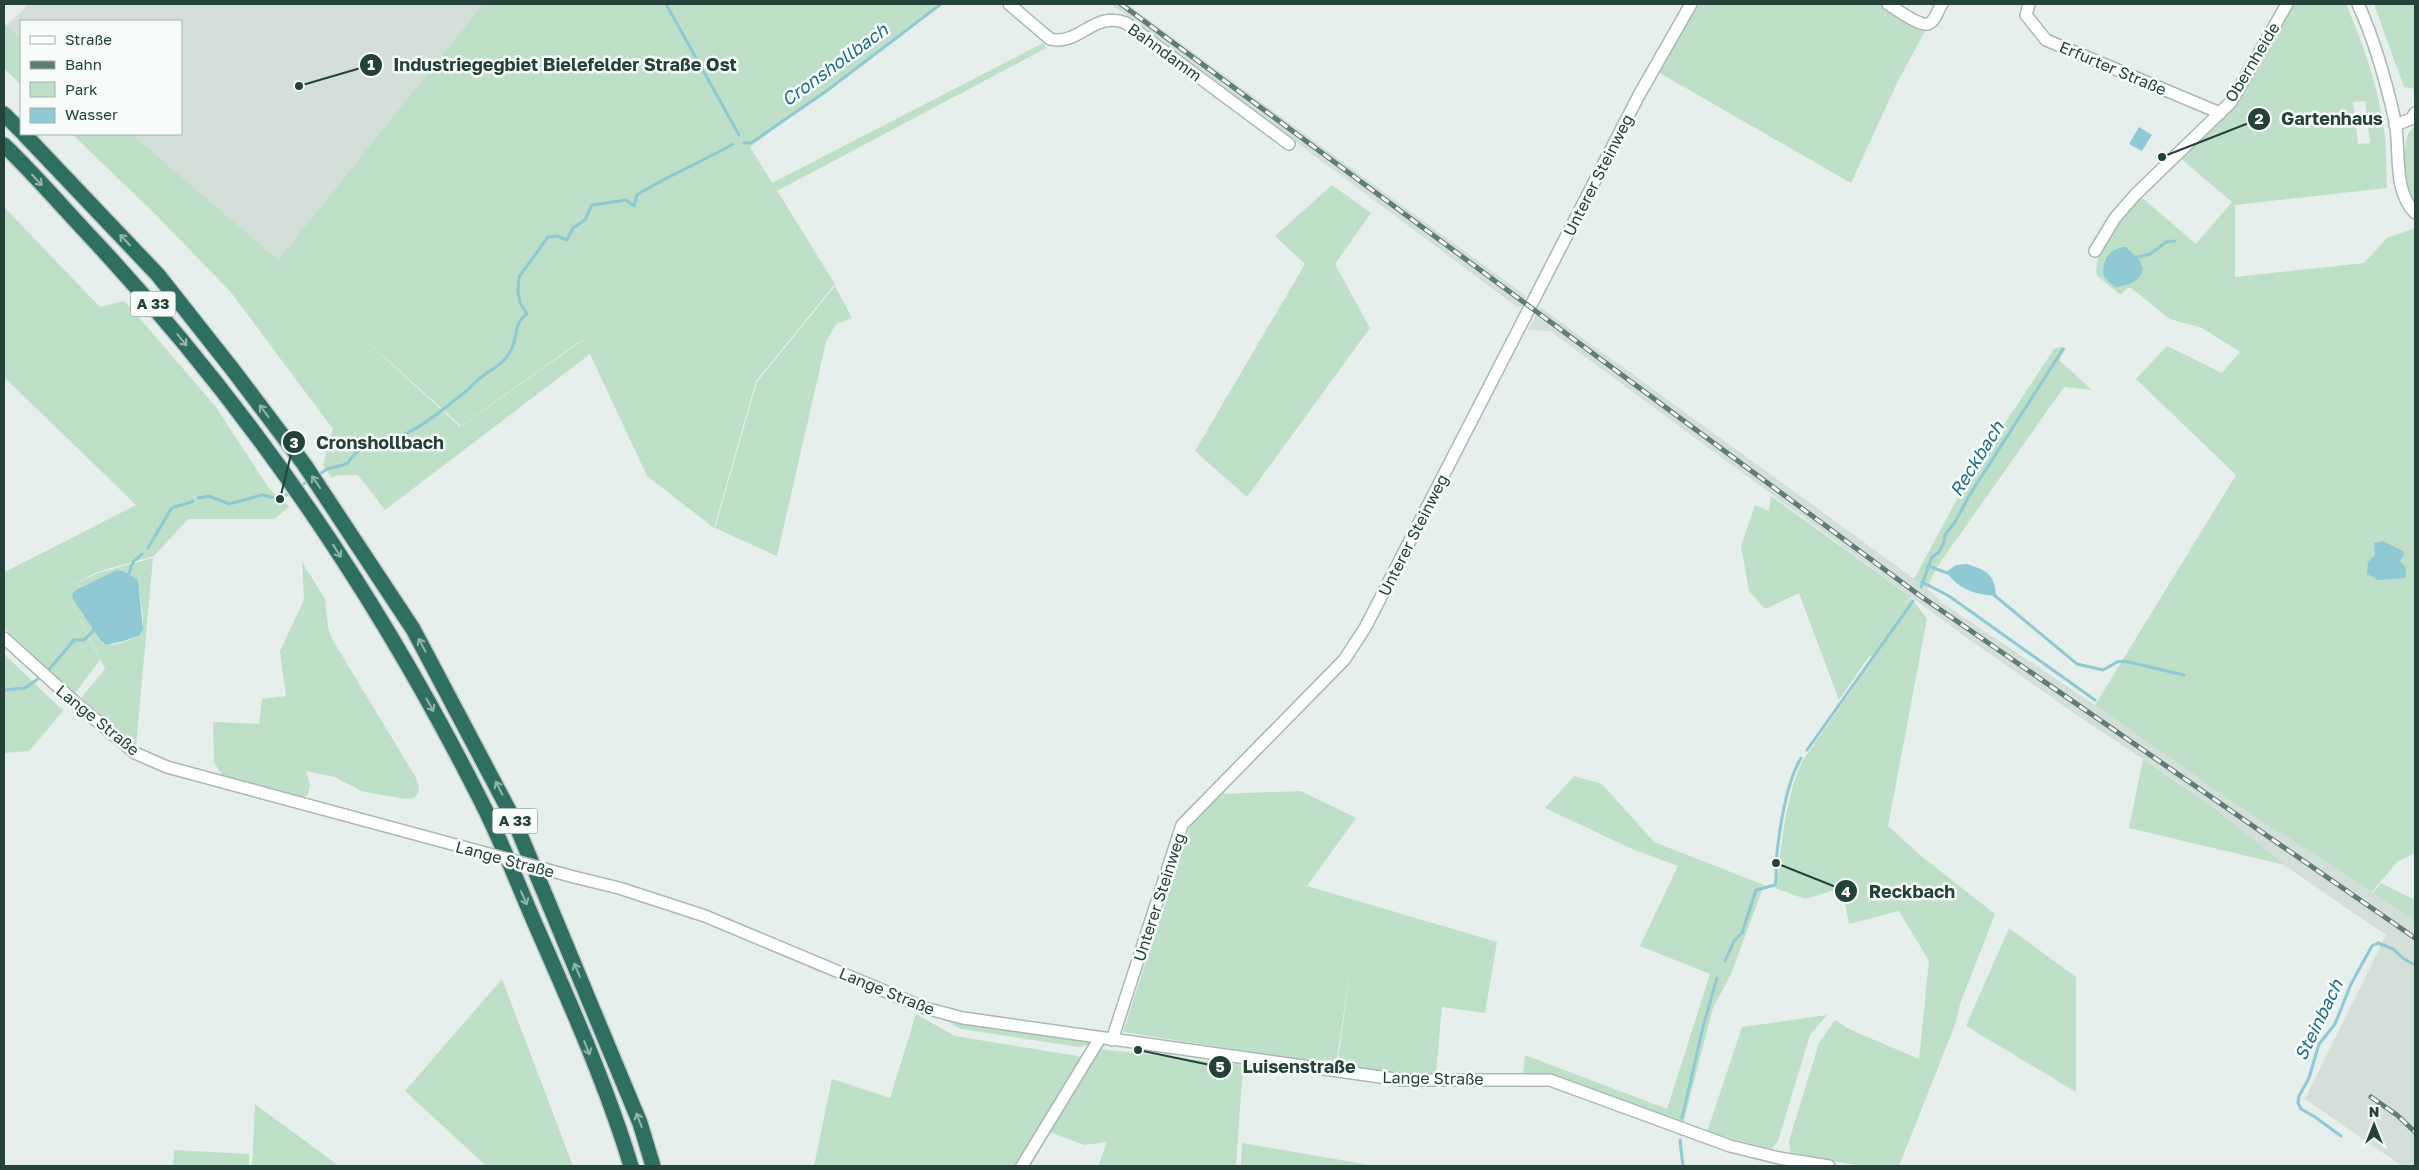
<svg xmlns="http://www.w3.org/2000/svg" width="2419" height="1170" viewBox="0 0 2419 1170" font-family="'Golos Text',sans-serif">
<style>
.built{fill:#d4dfda}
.green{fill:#bfe0c8;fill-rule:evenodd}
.water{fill:#8ec9d4}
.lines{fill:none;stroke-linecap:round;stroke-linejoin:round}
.stream{stroke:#8ec9d4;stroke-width:3}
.minor-casing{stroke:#a8b8b2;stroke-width:14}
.motorway-casing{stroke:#c2cac8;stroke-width:18}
.minor{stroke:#fff;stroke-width:11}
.motorway{stroke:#2f6f62;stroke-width:15}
.rail-casing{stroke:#5f7d75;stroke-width:5}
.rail{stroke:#f7fbf9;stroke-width:3;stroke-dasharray:9;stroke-linecap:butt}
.minor-bridge-casing{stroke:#a8b8b2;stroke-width:14;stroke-linecap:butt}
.minor-bridge{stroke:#fff;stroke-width:11}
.oneway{stroke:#93b5ae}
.labels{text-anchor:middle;stroke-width:5;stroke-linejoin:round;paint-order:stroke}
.shield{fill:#f7fbf9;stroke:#637a73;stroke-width:1}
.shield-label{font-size:15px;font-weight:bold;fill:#24423a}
.street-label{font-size:16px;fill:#24423a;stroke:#f7fbf9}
.water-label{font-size:18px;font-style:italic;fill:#1c6f80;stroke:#f7fbf9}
.leader{fill:none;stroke:#24423a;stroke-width:2}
.callout-dot{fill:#24423a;stroke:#f7fbf9;stroke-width:2}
.mark-label{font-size:15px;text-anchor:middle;font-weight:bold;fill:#fff}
.callout-label{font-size:18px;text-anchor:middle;font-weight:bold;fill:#24423a;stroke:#f7fbf9;stroke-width:5;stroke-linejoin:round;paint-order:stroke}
</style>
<rect width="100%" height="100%" fill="#e6efeb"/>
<g class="built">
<polygon points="29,4 483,4 278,260 132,134 181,134 181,21 21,21 21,38 7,25"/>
<polygon points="1111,4 1127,4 1526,296 1521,307 1517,307"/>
<polygon points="1540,307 1927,588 1941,602 2095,705 2228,799 2415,920 2415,1166 2402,1166 2305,1099 2386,935 2265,852 2175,780 2081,718 1956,630 1550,331 1528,330"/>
</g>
<g class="green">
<polygon points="483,4 941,4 750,147 835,284 756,381 714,528 647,476 583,339 461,426 349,325 460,427 583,340 590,354 385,510 358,475 338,475 332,478 323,465 333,429 230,291 153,212 72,134 132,134 278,260"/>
<polygon points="1696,4 1879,4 1925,31 1896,85 1851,183 1658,72"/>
<path d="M 2293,4 L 2346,4 C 2364,46 2380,91 2385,138 C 2387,154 2386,171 2387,188 L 2235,205 L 2235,277 L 2364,263 L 2387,238 L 2415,228 L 2415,853 L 2397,862 L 2372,892 L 2228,799 L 2095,705 L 2236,475 L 2136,379 L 2167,346 L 2222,373 L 2240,352 L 2202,328 L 2170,319 L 2131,288 L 2127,288 L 2121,295 L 2097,276 C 2091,253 2126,212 2140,196 L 2196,244 L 2232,202 L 2180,158 L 2236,104 ZM 2365,101 L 2370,143 L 2358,144 L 2353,102 Z"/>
<polygon points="2374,4 2415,4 2415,89 2404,87"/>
<polygon points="4,23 21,38 21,85 4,68"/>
<polygon points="1043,43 1046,48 777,191 772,183"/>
<path d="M 2415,124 L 2415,201 C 2402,189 2403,158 2406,142 C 2407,134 2411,130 2415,124 Z"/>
<polygon points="1332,185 1371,213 1335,264 1370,328 1247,497 1195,451 1305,264 1275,236"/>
<path d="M 4,207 L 100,307 L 124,301 L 130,307 L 216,407 L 268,487 L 275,494 L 279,494 L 289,507 L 274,519 L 188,519 L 154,556 L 97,572 L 71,586 L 98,573 L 153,558 L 136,747 L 81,698 L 105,669 L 66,589 L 100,660 L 75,693 L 4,628 L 4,571 L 5,572 L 136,505 L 4,377 ZM 138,580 L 143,617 L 142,633 C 132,640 115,647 103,644 L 72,596 Z"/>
<polygon points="835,286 852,318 836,324 826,342 777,556 715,528 757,382"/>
<polygon points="2061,347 2066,348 2059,360 2092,390 2064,387 1937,567 1927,588 1914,579 1966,482 2054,349"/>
<path d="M 1771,496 L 1911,597 L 1894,615 L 1911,598 L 1927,619 L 1888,826 L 1920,855 L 1995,914 L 1960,1004 L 1956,1022 L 1899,1166 L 1862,1166 L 1791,1154 L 1789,1141 L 1819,1043 L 1835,1020 L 1851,1030 L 1919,1059 L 1929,961 L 1899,911 L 1849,924 L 1842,888 L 1805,899 L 1775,888 C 1779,879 1778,871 1779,862 C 1784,828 1788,790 1803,760 L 1874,658 L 1870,655 L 1839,700 L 1799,593 L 1765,609 L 1749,591 L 1741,546 L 1755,505 L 1769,511 Z"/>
<polygon points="302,562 325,599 328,627 332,639 415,776 419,786 418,793 414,798 405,799 361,791 335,777 306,771 310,785 308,795 299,798 223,776 214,763 213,722 259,724 262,699 286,696 280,651 304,600"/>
<polygon points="4,654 58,706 64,710 29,751 4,753"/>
<polygon points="2143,759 2207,803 2285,865 2129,828"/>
<polygon points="1574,776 1602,784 1654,842 1764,885 1731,974 1713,1008 1683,1124 1551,1074 1523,1073 1525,1055 1667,1109 1710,974 1640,946 1678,866 1632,849 1545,808"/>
<polygon points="1301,791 1356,818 1307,886 1497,942 1485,1013 1442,1007 1436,1074 1405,1076 1337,1068 1351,963 1336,1065 1123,1032 1190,827 1220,794"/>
<polygon points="2381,883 2415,900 2415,920 2373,893"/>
<polygon points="2009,928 2076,977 2076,1092 1966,1026"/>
<polygon points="502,979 573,1166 484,1166 485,1165 405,1091"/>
<polygon points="916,1014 955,1036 1084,1057 1018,1166 814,1166 832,1079 890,1098"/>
<polygon points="934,1014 1091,1041 1091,1044 1079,1047 961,1029"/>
<polygon points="1827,1015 1810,1035 1778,1141 1771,1149 1707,1132 1742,1027"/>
<polygon points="1100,1049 1243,1065 1236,1166 1098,1166 1107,1142 1084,1145 1050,1132"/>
<polygon points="255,1104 335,1163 337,1166 252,1166"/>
<polygon points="1242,1143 1375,1166 1241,1166"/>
<polygon points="174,1150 249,1154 249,1166 173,1166"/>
</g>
<g class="water">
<polygon points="2139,127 2152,135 2142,151 2129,144"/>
<path d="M 2122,247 L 2126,247 L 2140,261 L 2143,269 C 2140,282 2127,286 2115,287 L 2104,277 C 2101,263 2107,251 2122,247 Z"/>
<polygon points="2383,541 2403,551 2404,555 2400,561 2406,568 2405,578 2378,580 2367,574 2368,562 2375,555 2374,543"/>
<path d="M 1967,564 C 1988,571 1994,574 1996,596 C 1974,594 1960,590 1946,572 L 1956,565 Z"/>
<polygon points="117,570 123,571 138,580 143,629 140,635 124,641 106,645 101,641 73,599 72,594 76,590"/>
</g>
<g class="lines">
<g class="stream">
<polyline points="666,4 739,135"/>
<polyline points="744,143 751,143 825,92 941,4"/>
<polyline points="2133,258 2150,254 2166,242 2175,241"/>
<path d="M 318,475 L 327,469 L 347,464 C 364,438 382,444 407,433 C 429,423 450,403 469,389 C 480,373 501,369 510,352 C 519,338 512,324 527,314 L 520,303 L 518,292 L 519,277 L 548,237 L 557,236 L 567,240 L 573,228 L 585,220 L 592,205 L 626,200 L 634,206 L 637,195 C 668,175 702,162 733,144"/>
<polyline points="299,487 310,480"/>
<polyline points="198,498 209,496 229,504 262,495 280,499 291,492"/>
<path d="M 148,548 L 171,509 C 176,505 186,505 193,501"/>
<polyline points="1928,566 1950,574"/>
<polyline points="128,576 133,562 142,554"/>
<polyline points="1922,582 1949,596 2095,700"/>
<polyline points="1921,587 1932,557 1939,552 1944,542 1945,535 1955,522 1969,496 2063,349"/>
<polyline points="1994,595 2077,664 2103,670 2117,662 2124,661 2184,675"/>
<polyline points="47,672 74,640 84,640 96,628"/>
<polyline points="4,690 25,688 42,676"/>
<polyline points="1807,750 1913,601"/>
<path d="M 1725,961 L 1734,941 L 1742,933 L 1756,890 L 1775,885 C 1778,877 1775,869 1776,862 C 1779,832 1786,783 1801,758"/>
<polyline points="1682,1118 1703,1027 1717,978"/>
<polyline points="2341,1136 2315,1117 2301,1109 2298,1103 2299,1096 2309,1078 2319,1044 2335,1024 2351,984 2372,946 2378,943 2393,949 2404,959 2415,965"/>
<polyline points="1680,1140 1683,1166"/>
</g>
<defs>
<g id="minor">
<path d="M 1009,4 L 1050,39 C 1080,46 1094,10 1126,23 L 1289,144"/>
<path d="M 1888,4 C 1896,9 1919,26 1928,24 C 1935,22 1938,9 1942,4"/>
<polyline points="2029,4 2026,15 2046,40 2220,113"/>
<path d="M 2358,4 C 2375,41 2386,81 2395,121 C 2401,151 2392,189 2415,213"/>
<polyline points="2395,125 2411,119 2415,113"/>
<polyline points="2095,251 2115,218 2135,195 2231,102 2287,4"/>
<polyline points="4,638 77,704 135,753 167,767 478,851"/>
<polyline points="574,877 619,888 705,916 925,1008 963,1018 1402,1080 1550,1080 1730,1146 1779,1158 1829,1166"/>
<polyline points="1112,1040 1182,825 1344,660 1365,628 1639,95 1691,4"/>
<polyline points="1022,1166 1100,1038"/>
</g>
<g id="motorway">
<polyline points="4,114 21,131"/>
<polyline points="24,134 158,275 233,370 304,464 413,629 514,820 640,1123 653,1166"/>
<path d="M 4,145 C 33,173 60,204 87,233 C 246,402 377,594 481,801 C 503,844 520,890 540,935 C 573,1010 607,1087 631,1166"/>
</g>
</defs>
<use href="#minor" class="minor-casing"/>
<use href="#motorway" class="motorway-casing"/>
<use href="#minor" class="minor"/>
<use href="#motorway" class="motorway"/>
<defs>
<g id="rail">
<polyline points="1121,4 1919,595 2415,938"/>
<polyline points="2371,1097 2397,1115 2415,1132"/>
</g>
</defs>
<use href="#rail" class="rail-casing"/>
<use href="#rail" class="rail"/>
<defs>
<polyline id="minor-bridge" points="478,851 574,877"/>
</defs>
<use href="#minor-bridge" class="minor-bridge-casing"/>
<use href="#minor-bridge" class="minor-bridge"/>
</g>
<defs><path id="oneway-shaft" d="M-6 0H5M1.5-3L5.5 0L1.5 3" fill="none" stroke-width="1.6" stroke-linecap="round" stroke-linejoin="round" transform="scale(1.25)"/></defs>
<g class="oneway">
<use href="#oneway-shaft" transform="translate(37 180) rotate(47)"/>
<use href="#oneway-shaft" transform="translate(125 240) rotate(-133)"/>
<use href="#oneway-shaft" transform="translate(182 340) rotate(51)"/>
<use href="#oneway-shaft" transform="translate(264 411) rotate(-127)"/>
<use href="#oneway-shaft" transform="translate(316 482) rotate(-124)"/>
<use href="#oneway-shaft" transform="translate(337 551) rotate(58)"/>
<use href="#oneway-shaft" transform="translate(422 645) rotate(-118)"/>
<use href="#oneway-shaft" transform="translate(430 705) rotate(61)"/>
<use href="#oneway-shaft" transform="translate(499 788) rotate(-117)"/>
<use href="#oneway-shaft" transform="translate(524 898) rotate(66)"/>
<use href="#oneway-shaft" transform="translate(577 970) rotate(-113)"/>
<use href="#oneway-shaft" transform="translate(587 1048) rotate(68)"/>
<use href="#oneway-shaft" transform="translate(639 1120) rotate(-111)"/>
</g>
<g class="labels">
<g class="shield">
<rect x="130.5" y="291.5" width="45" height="25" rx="4"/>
<rect x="492.5" y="808.5" width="45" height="25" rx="4"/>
</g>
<g class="shield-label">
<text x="153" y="309">A 33</text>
<text x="515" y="826">A 33</text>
</g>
<g class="street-label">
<text transform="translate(1165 52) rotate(36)" y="6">Bahndamm</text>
<text transform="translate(2252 62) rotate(-59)" y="6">Obernheide</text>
<text transform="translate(2113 68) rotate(23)" y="6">Erfurter Straße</text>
<text transform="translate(1598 175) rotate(-63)" y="6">Unterer Steinweg</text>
<text transform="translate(1413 535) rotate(-63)" y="6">Unterer Steinweg</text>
<text transform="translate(98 720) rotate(39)" y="6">Lange Straße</text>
<text transform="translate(505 859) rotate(15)" y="6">Lange Straße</text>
<text transform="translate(1159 897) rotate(-72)" y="6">Unterer Steinweg</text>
<text transform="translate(887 991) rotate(22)" y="6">Lange Straße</text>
<text transform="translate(1433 1078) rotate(1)" y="6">Lange Straße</text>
</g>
<g class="water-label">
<text transform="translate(835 65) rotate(-36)" y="6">Cronshollbach</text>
<text transform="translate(1977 459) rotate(-58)" y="6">Reckbach</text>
<text transform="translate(2319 1020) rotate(-64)" y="6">Steinbach</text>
</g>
</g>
<path class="leader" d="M299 86L371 65M2162 157L2259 119M280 499L294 442M1776 863L1846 891M1138 1050L1220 1067"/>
<g class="callout-dot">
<circle cx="299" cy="86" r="5"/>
<circle cx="2162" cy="157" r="5"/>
<circle cx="280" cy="499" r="5"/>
<circle cx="1776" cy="863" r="5"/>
<circle cx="1138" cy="1050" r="5"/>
<circle cx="371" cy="65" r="12"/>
<circle cx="2259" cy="119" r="12"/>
<circle cx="294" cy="442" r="12"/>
<circle cx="1846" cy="891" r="12"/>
<circle cx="1220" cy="1067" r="12"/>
</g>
<g class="mark-label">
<text x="371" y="70">1</text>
<text x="2259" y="124">2</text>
<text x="294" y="448">3</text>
<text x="1846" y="897">4</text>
<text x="1220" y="1072">5</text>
</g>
<g class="callout-label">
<text x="565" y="71">Industriegegbiet Bielefelder Straße Ost</text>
<text x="2332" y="125">Gartenhaus</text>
<text x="380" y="449">Cronshollbach</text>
<text x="1912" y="898">Reckbach</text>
<text x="1299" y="1073">Luisenstraße</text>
</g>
<rect width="2419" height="1170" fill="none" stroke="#24423a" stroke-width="10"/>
<rect x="20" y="20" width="162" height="115" fill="#f7fbf9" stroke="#a3b1ad"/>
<rect x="30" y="36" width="25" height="8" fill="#ffffff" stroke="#a3b1ad"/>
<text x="65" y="45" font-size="15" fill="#24423a">Straße</text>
<rect x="30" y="61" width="25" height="8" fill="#5f7d75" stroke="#a3b1ad"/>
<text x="65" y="70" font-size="15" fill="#24423a">Bahn</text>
<rect x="30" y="82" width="25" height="15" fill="#bfe0c8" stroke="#a3b1ad"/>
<text x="65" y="95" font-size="15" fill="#24423a">Park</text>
<rect x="30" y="108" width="25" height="15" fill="#8ec9d4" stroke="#a3b1ad"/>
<text x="65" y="120" font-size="15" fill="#24423a">Wasser</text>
<g transform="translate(2374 1125)" stroke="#f7fbf9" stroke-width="4" paint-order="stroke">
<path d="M0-4L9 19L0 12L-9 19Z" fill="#24423a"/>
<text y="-8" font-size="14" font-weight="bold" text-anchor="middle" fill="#24423a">N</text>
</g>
</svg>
